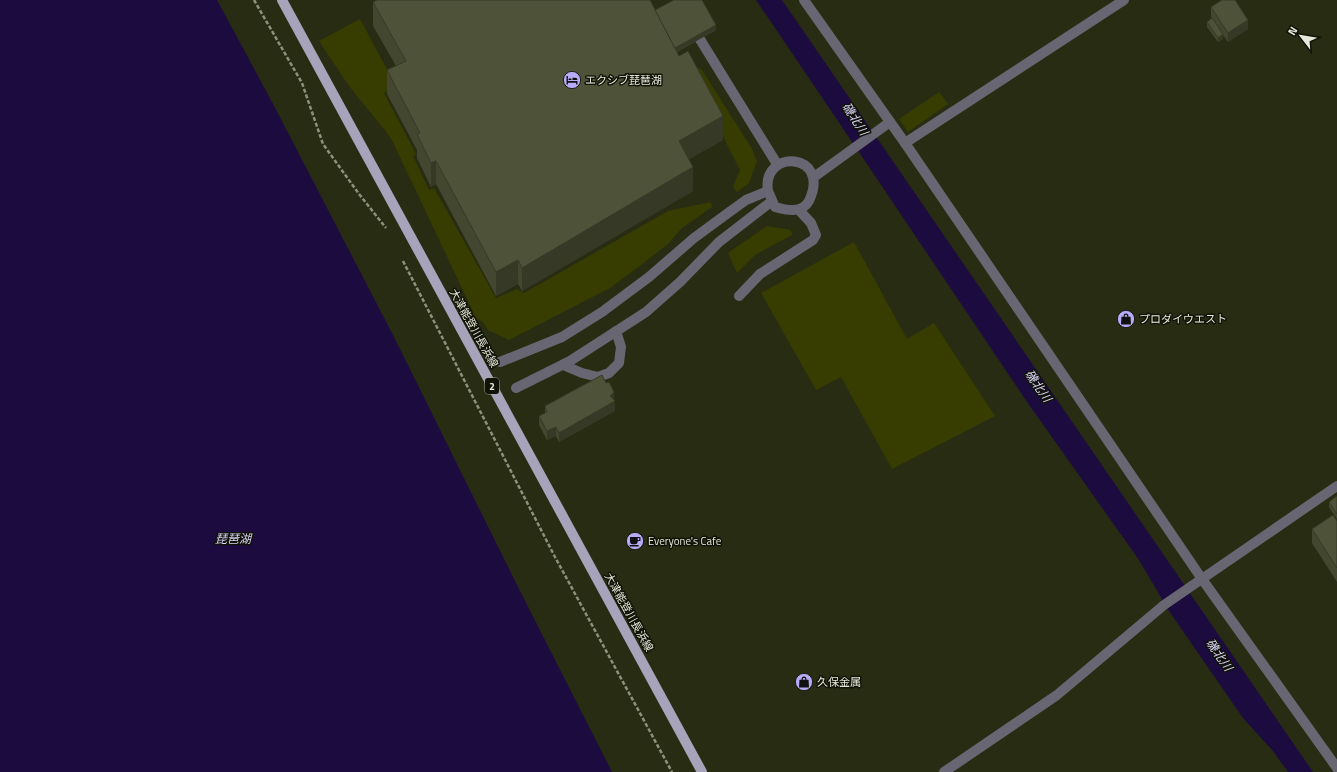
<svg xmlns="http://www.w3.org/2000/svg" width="1337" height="772" viewBox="0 0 1337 772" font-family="'Titillium Web','Noto Sans JP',sans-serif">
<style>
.green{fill:#373d00}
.water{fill:#1c0b3f}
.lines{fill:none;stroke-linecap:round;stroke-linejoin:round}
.path{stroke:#8c907c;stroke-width:2.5;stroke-dasharray:4 2;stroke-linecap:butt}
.minor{stroke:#686672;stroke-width:10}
.major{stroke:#a6a3bb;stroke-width:10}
.wall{fill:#434730}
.shaded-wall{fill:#373927}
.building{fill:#4e5238;stroke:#373927}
.labels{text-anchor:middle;stroke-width:3;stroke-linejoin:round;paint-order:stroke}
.shield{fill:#111308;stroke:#a6a99a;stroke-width:1}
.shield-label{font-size:10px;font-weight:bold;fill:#e6e9d9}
.poi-label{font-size:11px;fill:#e6e9d9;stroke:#111308;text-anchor:start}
.street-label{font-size:11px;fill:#e6e9d9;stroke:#111308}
.water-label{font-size:12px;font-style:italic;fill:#dad5f9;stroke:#111308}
</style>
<rect width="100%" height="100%" fill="#282c13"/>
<g class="green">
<polygon points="360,19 396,86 384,93 416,154 413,156 429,190 434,188 496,298 517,289 524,293 668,211 711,202 712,207 682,228 668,244 637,268 610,288 509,340 488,330 483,322 476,318 391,138 349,86 319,41"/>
<polygon points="678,55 702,70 752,149 757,161 749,183 737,192 733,187 740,170 692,75"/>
<polygon points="939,92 948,104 908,132 899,119"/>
<polygon points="767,226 791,230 792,235 755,255 737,273 728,253"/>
<polygon points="854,242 907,339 934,323 995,416 892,469 841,377 816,390 761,293"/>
</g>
<g class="water">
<polygon points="0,0 217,0 272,102 394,337 518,587 612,772 0,772"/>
<polygon points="756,0 782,0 1313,772 1288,772 1273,751 1243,718 1169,611 1139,560 1025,399 867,164"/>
</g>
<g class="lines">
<g class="path">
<polyline points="254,0 302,83 323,144 359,194 386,228"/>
<polyline points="403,261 555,557 672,772"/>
</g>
<g class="minor">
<polyline points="804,0 905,143 1202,579 1337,768"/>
<polyline points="693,28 777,164"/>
<polyline points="905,143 1124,0"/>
<polyline points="814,177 890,122"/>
<polyline points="739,296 760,274 813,240 816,235 811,223 799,210"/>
<path d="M 500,362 L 562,337 L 602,312 L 649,277 L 694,238 L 728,213 L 746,200 L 768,191 C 761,148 832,152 809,201 C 802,214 786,210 775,207 L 768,191"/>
<polyline points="563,365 582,373 598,377 609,373 619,363 621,347 616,331"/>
<polyline points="516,388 570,361 646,312 680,282 719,242 772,201"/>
<polyline points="944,772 1057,695 1164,605 1337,486"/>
</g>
<polyline class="major" points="282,0 702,772"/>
</g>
<g class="wall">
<polygon points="373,2 655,10 716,30 677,52 723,140 689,159 693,191 522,291 518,284 496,296 436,184 431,187 417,158 417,150 387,94 387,70 396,66 373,26"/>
<polygon points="1211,7 1248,29 1228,42 1223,35 1223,39 1218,42 1207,27 1207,22 1216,23 1211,17"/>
<polygon points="614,401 615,411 559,442 556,436 547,440 539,425 539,416 545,413 545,406"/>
<polygon points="1337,496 1337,519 1329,507 1329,502"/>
<polygon points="1337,521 1337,582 1312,543 1312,529"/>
</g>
<g class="shaded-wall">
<polygon points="1248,20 1248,29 1228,42 1228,33"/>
<polygon points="716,25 716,30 668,56 668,52"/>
<polygon points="1223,34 1223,39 1218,42 1218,38"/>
<polygon points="723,116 723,140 679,165 679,141"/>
<polygon points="436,161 436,184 431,187 431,163"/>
<polygon points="693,167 693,191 522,291 522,268"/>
<polygon points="518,260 518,284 496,296 496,272"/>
<polygon points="614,392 615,411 559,442 559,433"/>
<polygon points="556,427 556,436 547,440 547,431"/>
</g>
<g class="building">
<polygon points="377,0 650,0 679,56 688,51 723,116 679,141 693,167 522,268 518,260 496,272 436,161 431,163 417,134 420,133 387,70 406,61 373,2"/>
<polygon points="674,0 702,0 716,25 675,48 655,10"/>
<polygon points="1222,0 1235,0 1248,20 1228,33 1211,7"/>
<polygon points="1212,18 1223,34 1218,38 1207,22"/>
<polygon points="602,375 606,383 609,382 614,392 610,396 615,401 559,433 556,427 547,431 539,416 547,412 545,406"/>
<polygon points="1337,496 1337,514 1329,502"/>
<polygon points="1333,515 1337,521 1337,568 1312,529"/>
</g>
<defs>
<symbol id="hotel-disc" viewBox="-11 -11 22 22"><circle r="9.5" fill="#b8abf7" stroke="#111308"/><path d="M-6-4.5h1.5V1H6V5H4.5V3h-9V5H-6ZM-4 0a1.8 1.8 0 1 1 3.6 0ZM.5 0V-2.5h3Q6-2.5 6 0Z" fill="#111"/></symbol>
<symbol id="shop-disc" viewBox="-11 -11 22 22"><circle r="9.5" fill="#b8abf7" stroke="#111308"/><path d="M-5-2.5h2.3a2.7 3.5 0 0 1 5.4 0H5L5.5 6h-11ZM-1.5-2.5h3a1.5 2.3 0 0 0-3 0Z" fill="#111"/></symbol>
<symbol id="cafe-disc" viewBox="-11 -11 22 22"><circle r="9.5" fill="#b8abf7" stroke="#111308"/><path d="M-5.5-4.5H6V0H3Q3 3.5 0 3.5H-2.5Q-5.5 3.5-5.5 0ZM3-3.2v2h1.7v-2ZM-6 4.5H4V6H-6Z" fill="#111"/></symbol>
</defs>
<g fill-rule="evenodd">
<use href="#hotel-disc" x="562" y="70" width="20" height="20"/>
<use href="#shop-disc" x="1116" y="309" width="20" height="20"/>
<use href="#cafe-disc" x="625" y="531" width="20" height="20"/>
<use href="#shop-disc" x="794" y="672" width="20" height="20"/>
</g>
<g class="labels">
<rect class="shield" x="485" y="378" width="14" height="16" rx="3"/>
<g class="shield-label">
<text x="492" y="390">2</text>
</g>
<g class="poi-label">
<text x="585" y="84">エクシブ琵琶湖</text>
<text x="1139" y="323">プロダイウエスト</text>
<text x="648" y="545">Everyone's Cafe</text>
<text x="817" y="686">久保金属</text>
</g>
<g class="street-label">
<text transform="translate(474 328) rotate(61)" y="4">大津能登川長浜線</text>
<text transform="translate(629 612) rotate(61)" y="4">大津能登川長浜線</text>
</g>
<g class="water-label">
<text transform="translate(855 119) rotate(57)" y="4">磯北川</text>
<text transform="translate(1038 386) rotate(55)" y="4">磯北川</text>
<text x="233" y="543">琵琶湖</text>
<text transform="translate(1219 655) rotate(55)" y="4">磯北川</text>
</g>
</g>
<g transform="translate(1301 36) rotate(301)" stroke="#111308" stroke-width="3" paint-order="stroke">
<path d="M0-3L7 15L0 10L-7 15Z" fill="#e6e9d9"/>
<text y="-6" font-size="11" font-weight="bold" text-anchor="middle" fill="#e6e9d9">N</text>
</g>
</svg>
